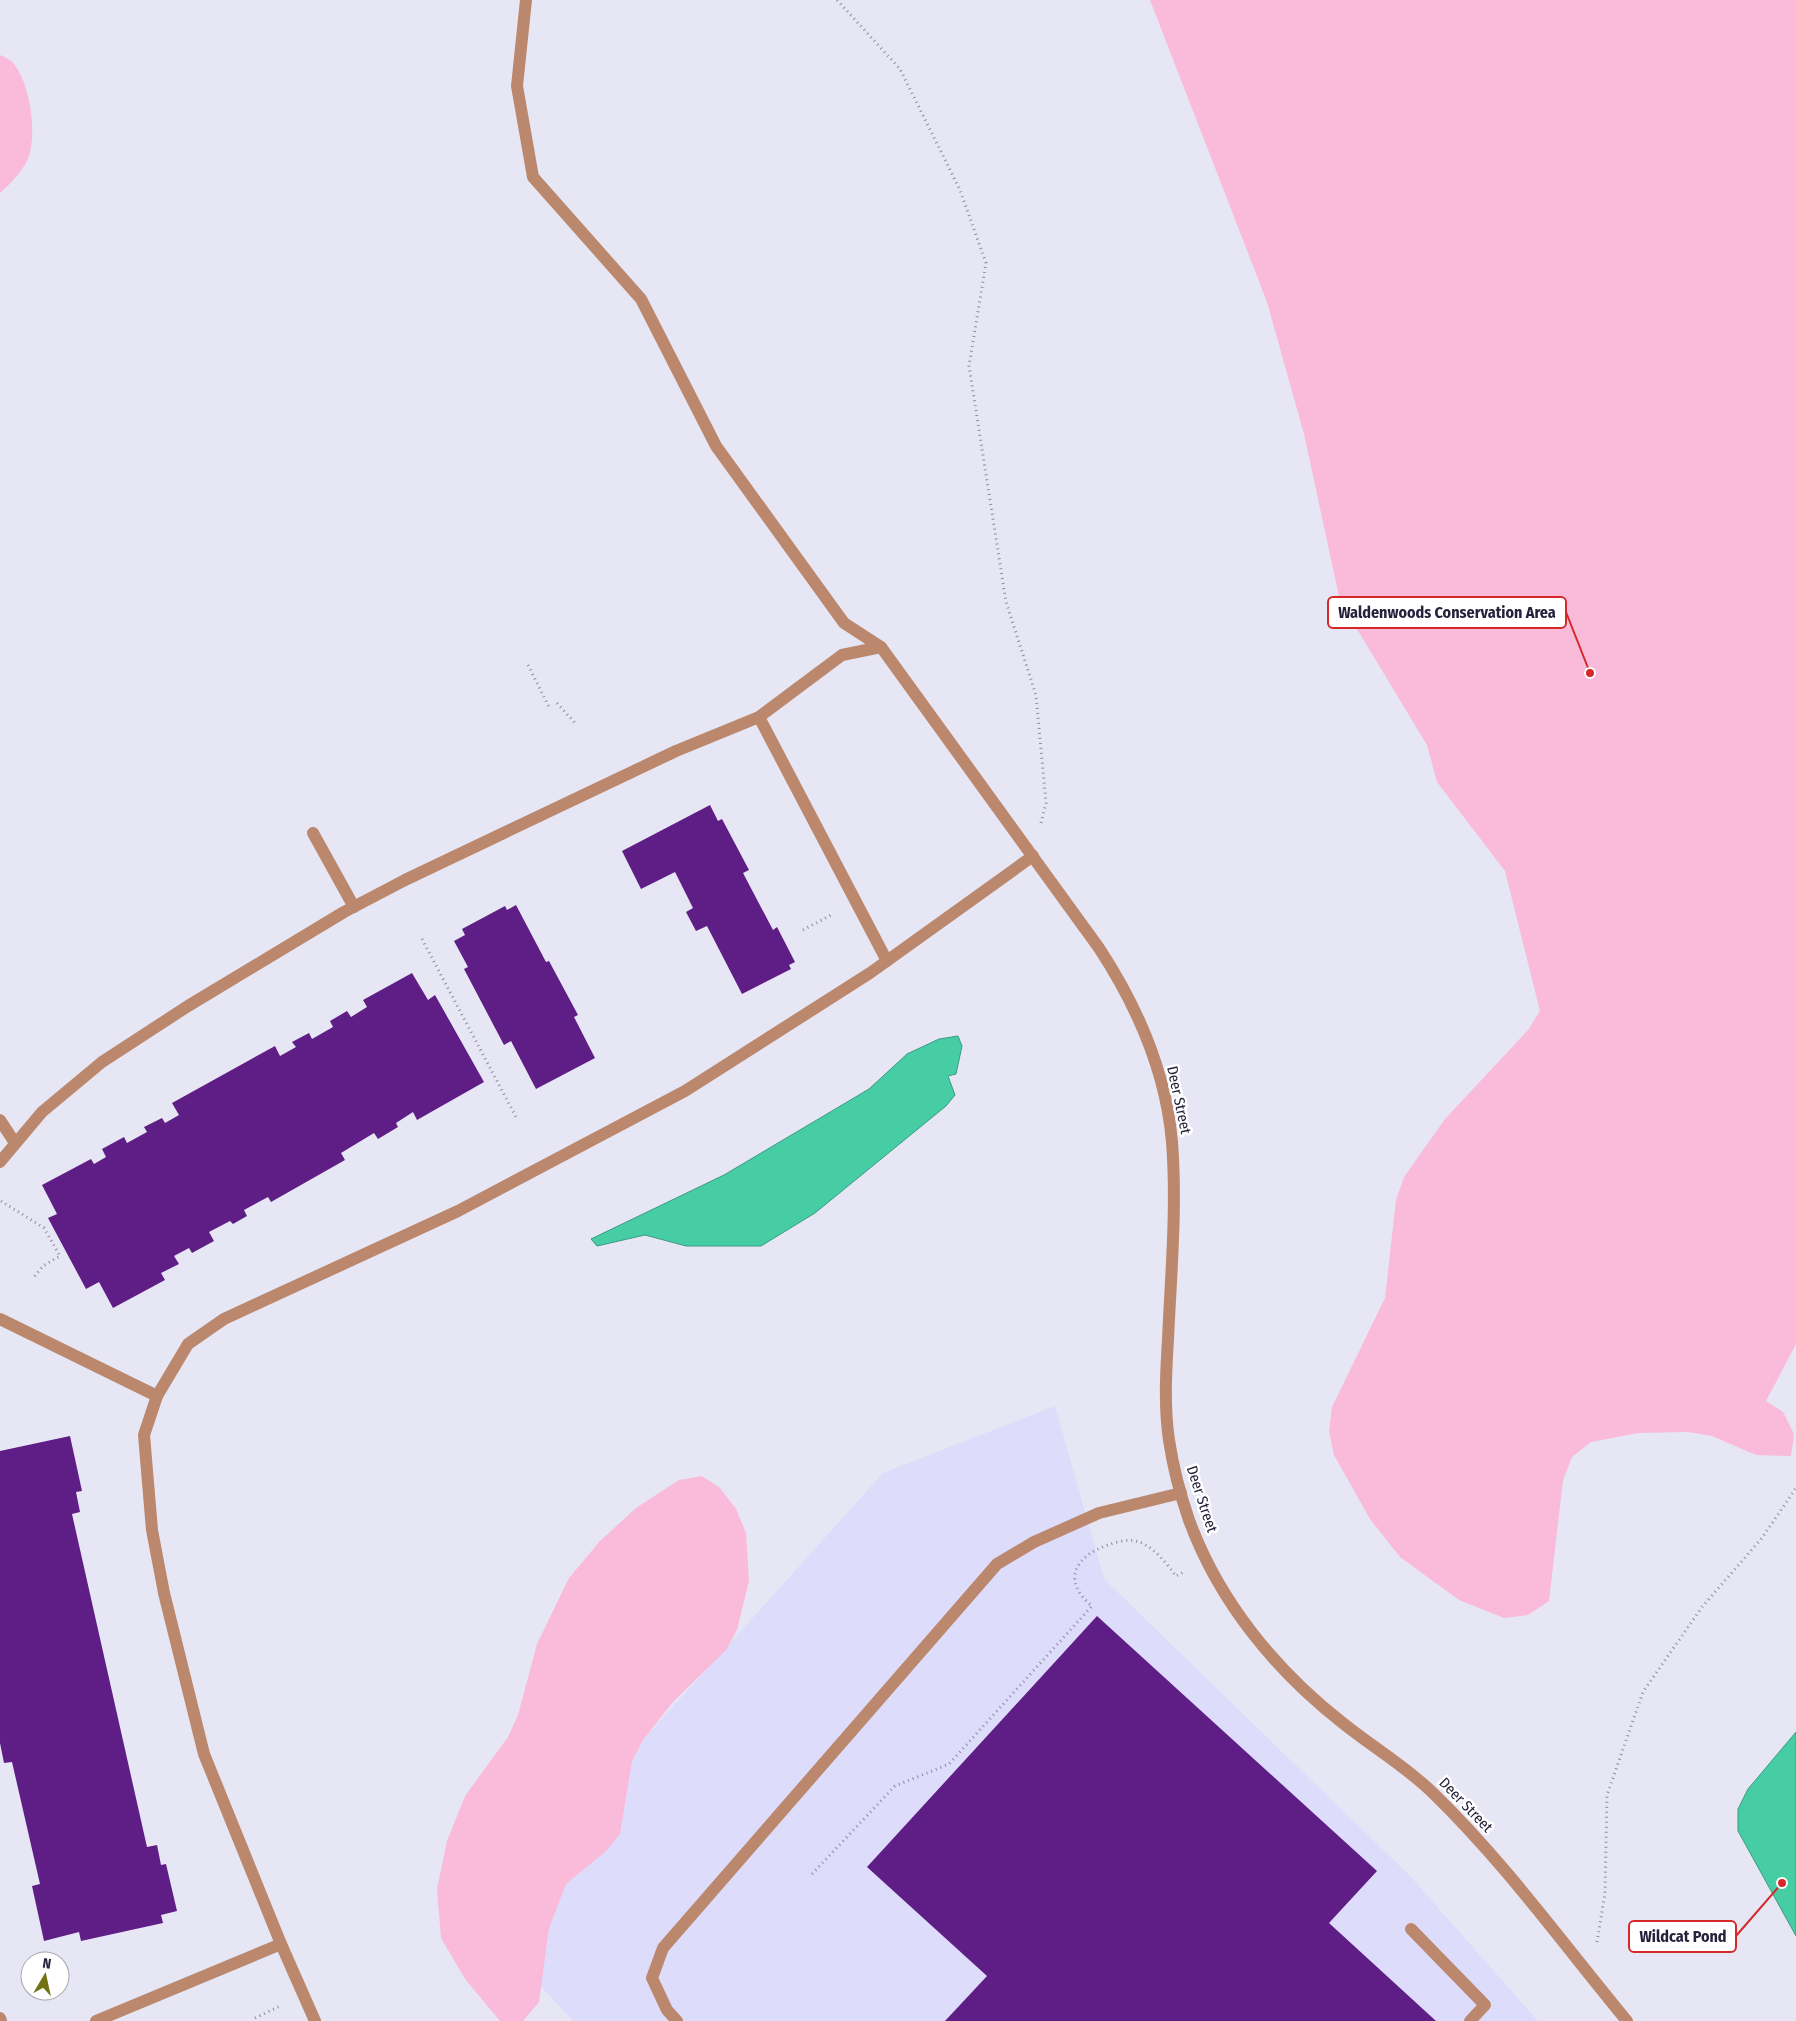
<svg xmlns="http://www.w3.org/2000/svg" width="1796" height="2021" viewBox="0 0 1796 2021" font-family="'Fira Sans Condensed',sans-serif">
<style>
.built{fill:#dedcfb}
.green{fill:#f9bbd9}
.water{fill:#46cda4;stroke:#3c9a85}
.building{fill:#5f1e85}
.lines{fill:none;stroke-linecap:round;stroke-linejoin:round}
.path{stroke:#8e8c9f;stroke-width:3;stroke-dasharray:1 4;stroke-linecap:butt}
.minor{stroke:#bb886d;stroke-width:12}
.labels{text-anchor:middle;stroke-width:5;stroke-linejoin:round;paint-order:stroke}
.street-label{font-size:15px;fill:#25223c;stroke:#fff}
.leader{fill:none;stroke:#d62828;stroke-width:2}
.callout-dot{fill:#d62828;stroke:#fff;stroke-width:2}
.callout{fill:#fff;stroke:#d62828;stroke-width:2}
.callout-label{font-size:16px;text-anchor:middle;font-weight:bold;fill:#25223c}
</style>
<rect width="100%" height="100%" fill="#e7e6f4"/>
<polygon class="built" points="1055,1406 1104,1579 1411,1877 1538,2021 573,2021 480,1921 883,1473"/>
<g class="green">
<polygon points="1150,0 1796,0 1796,1344 1766,1401 1783,1412 1794,1434 1791,1456 1756,1455 1712,1436 1688,1432 1638,1433 1591,1442 1572,1457 1563,1480 1549,1601 1528,1615 1504,1618 1459,1600 1400,1557 1370,1519 1334,1455 1329,1432 1332,1407 1385,1298 1396,1200 1404,1177 1445,1119 1528,1030 1540,1011 1505,871 1437,782 1427,745 1340,601 1304,434 1267,302"/>
<path d="M 0,55 C 4,57 10,59 13,63 C 30,83 36,128 30,153 C 26,168 11,183 0,193 Z"/>
<polygon points="702,1476 720,1488 736,1509 746,1533 749,1581 737,1630 726,1650 673,1702 643,1740 632,1761 620,1834 605,1852 566,1884 549,1928 539,2002 523,2021 500,2021 465,1979 441,1938 437,1889 447,1841 465,1796 508,1737 518,1715 537,1644 569,1578 600,1541 636,1508 679,1480"/>
</g>
<g class="water">
<polygon points="958,1036 962,1046 956,1074 948,1076 955,1095 946,1106 815,1213 761,1246 686,1246 645,1235 597,1246 591,1239 724,1175 869,1089 907,1054 939,1039"/>
<polygon points="1796,1732 1796,1936 1738,1831 1738,1809 1748,1789"/>
</g>
<g class="building">
<polygon points="710,805 718,821 722,819 749,870 743,873 773,930 777,927 795,962 789,965 791,969 742,994 707,926 696,931 686,912 693,908 675,872 641,889 622,851"/>
<polygon points="516,905 546,962 549,961 578,1015 574,1017 595,1058 536,1089 511,1041 504,1045 464,969 468,967 454,941 465,935 462,929 505,906 507,910"/>
<polygon points="412,973 428,1000 435,995 484,1082 417,1120 413,1112 396,1123 398,1127 378,1139 374,1133 341,1153 345,1160 271,1202 268,1197 244,1210 247,1216 233,1224 230,1221 209,1232 214,1241 192,1253 189,1248 174,1256 179,1264 161,1273 165,1280 113,1308 99,1282 86,1289 48,1218 57,1214 42,1185 91,1159 94,1164 106,1157 102,1149 124,1137 127,1143 147,1132 144,1127 162,1118 165,1123 179,1115 172,1103 275,1046 280,1056 296,1047 292,1042 309,1033 312,1039 333,1027 330,1021 347,1011 351,1017 367,1007 363,1000"/>
<polygon points="70,1436 82,1491 76,1492 80,1512 72,1514 147,1847 157,1845 161,1865 166,1864 177,1911 161,1915 163,1923 81,1941 79,1932 44,1941 32,1886 40,1884 12,1762 4,1763 0,1743 0,1451"/>
<polygon points="1097,1616 1377,1871 1329,1923 1436,2021 945,2021 987,1976 867,1867"/>
</g>
<g class="lines">
<g class="path">
<polyline points="837,0 900,69 960,190 986,263 969,366 1006,602 1036,695 1046,803 1041,823"/>
<polyline points="528,665 549,707"/>
<polyline points="557,703 575,723"/>
<polyline points="803,930 833,914"/>
<polyline points="422,939 517,1119"/>
<polyline points="1,1201 44,1228 60,1256 43,1266 34,1277"/>
<path d="M 812,1874 L 895,1786 L 949,1764 L 1092,1606 C 1061,1581 1075,1556 1108,1545 C 1116,1542 1127,1539 1135,1541 C 1152,1544 1166,1563 1176,1576 L 1184,1572"/>
<polyline points="1597,1942 1605,1893 1607,1795 1643,1692 1702,1607 1762,1538 1796,1488"/>
<polyline points="255,2018 280,2006"/>
</g>
<g class="minor">
<path d="M 526,0 L 517,86 L 533,177 L 641,299 L 716,446 L 844,623 L 881,647 L 1099,948 C 1137,1006 1166,1072 1172,1142 C 1177,1207 1171,1273 1168,1339 C 1166,1372 1164,1407 1169,1440 C 1173,1467 1180,1494 1189,1520 C 1219,1602 1276,1671 1344,1724 C 1374,1748 1407,1767 1434,1794 C 1505,1863 1564,1945 1627,2021"/>
<polyline points="759,717 887,961"/>
<polyline points="313,833 354,907"/>
<polyline points="0,1120 15,1143"/>
<polyline points="0,1162 42,1112 102,1062 188,1006 344,912 405,880 676,751 759,717 842,655 881,647"/>
<polyline points="0,1319 157,1396"/>
<polyline points="1411,1929 1485,2005 1470,2021"/>
<polyline points="0,2018 1,2021"/>
<polyline points="96,2021 281,1944"/>
<polyline points="315,2021 281,1944 204,1754 164,1593 152,1530 144,1435 157,1396 188,1344 224,1319 458,1211 685,1091 870,973 1033,856"/>
<polyline points="677,2021 667,2010 652,1978 663,1948 997,1564 1034,1542 1099,1513 1181,1493"/>
</g>
</g>
<g class="labels">
<g class="street-label">
<text transform="translate(1179 1100) rotate(78)" y="5">Deer Street</text>
<text transform="translate(1202 1499) rotate(72)" y="5">Deer Street</text>
<text transform="translate(1466 1805) rotate(46)" y="5">Deer Street</text>
</g>
</g>
<path class="leader" d="M1590 673L1566 612M1782 1883L1736 1936"/>
<g class="callout-dot">
<circle cx="1590" cy="673" r="5"/>
<circle cx="1782" cy="1883" r="5"/>
</g>
<g class="callout">
<rect x="1328" y="597" width="238" height="31" rx="5"/>
<rect x="1629" y="1921" width="107" height="31" rx="5"/>
</g>
<g class="callout-label">
<text x="1447" y="618">Waldenwoods Conservation Area</text>
<text x="1683" y="1942">Wildcat Pond</text>
</g>
<g transform="translate(45 1976) rotate(9)"><circle r="24" fill="#ffffff" stroke="#a8a7b1"/>
<path d="M0-4L9 19L0 12L-9 19Z" fill="#727215"/>
<text y="-8" font-size="14" font-weight="bold" text-anchor="middle" fill="#25223c">N</text>
</g>
</svg>
